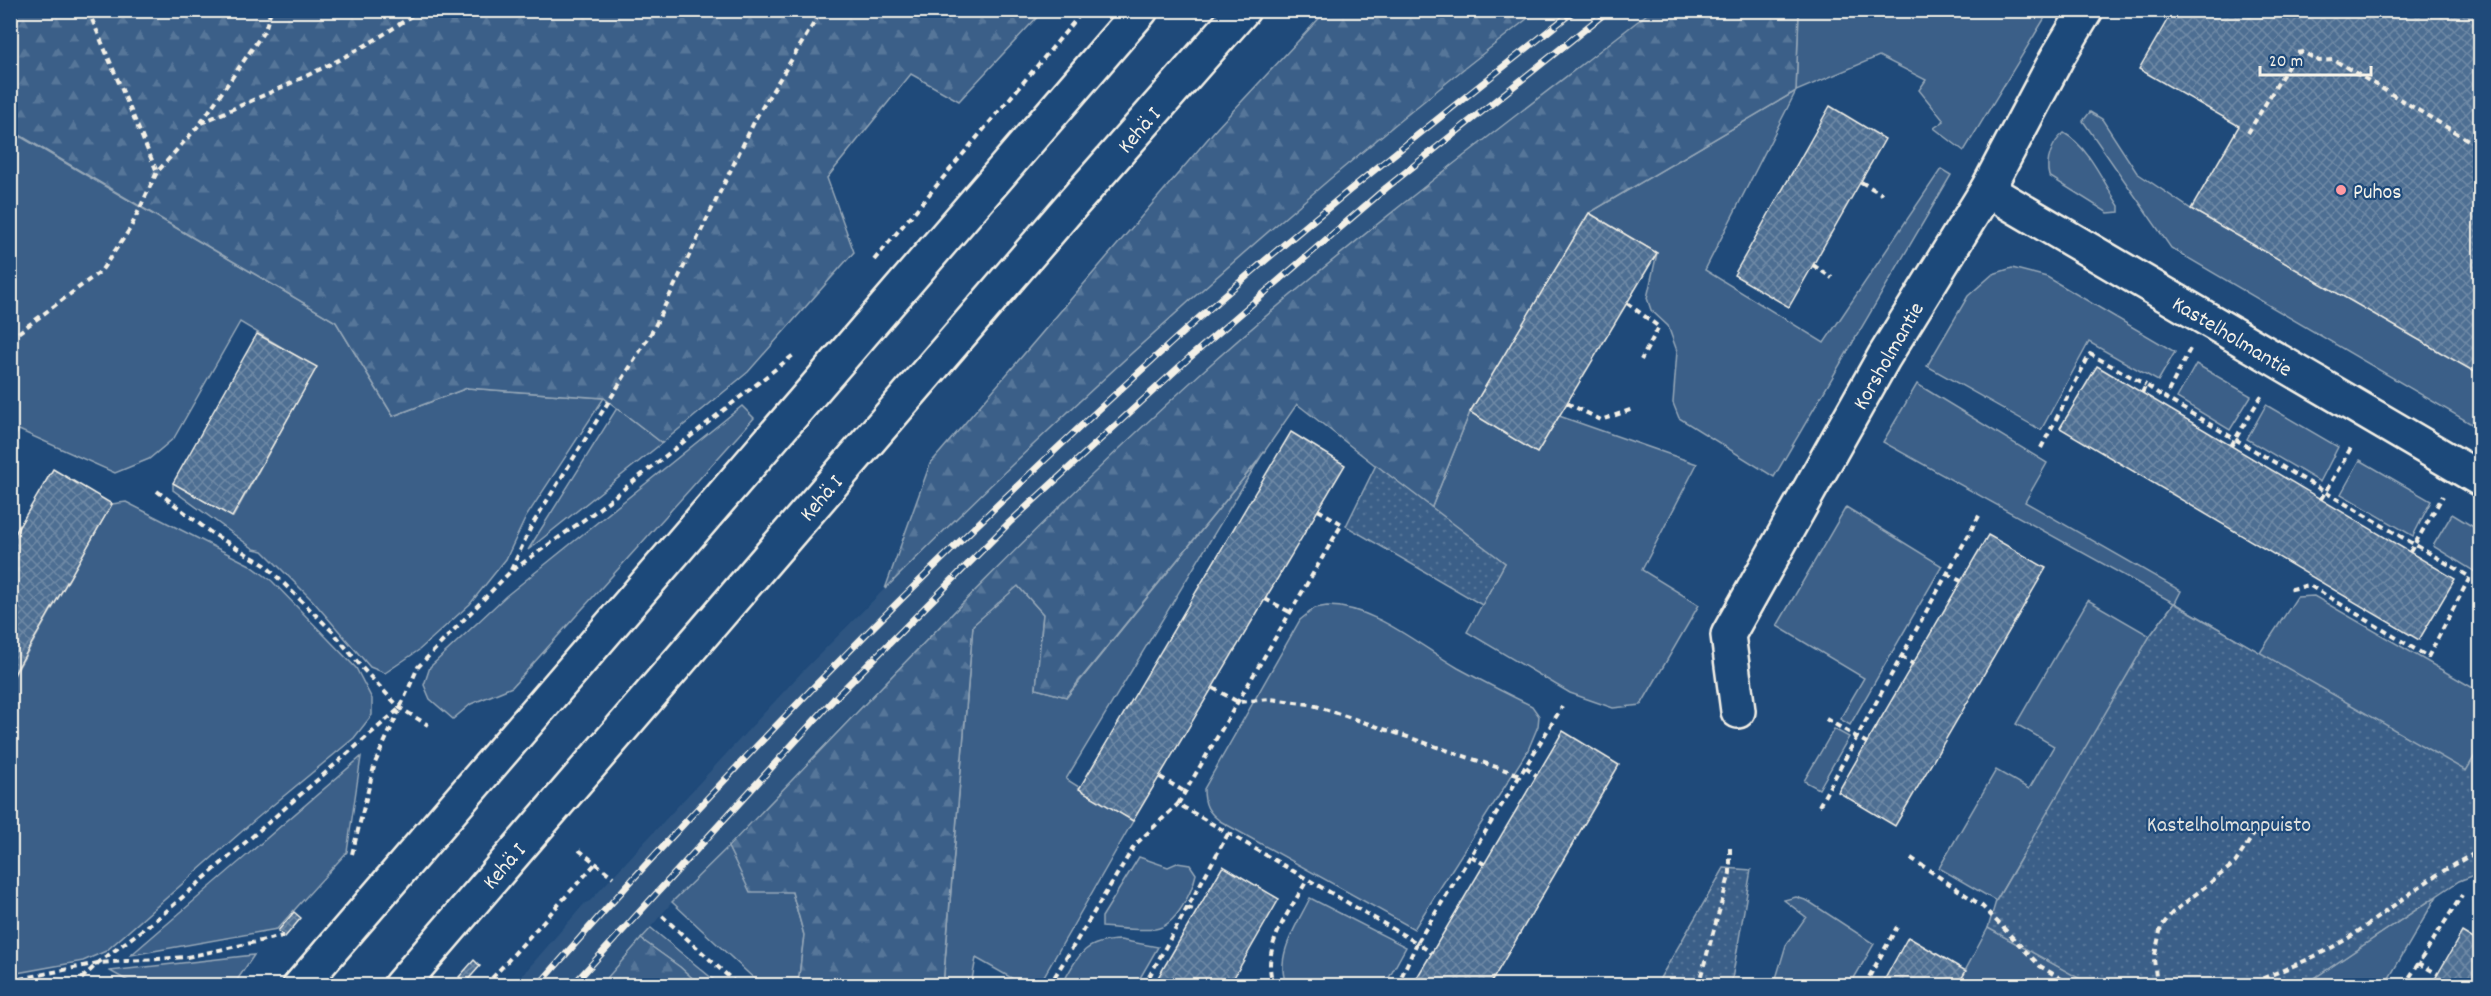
<svg xmlns="http://www.w3.org/2000/svg" width="2491" height="996" viewBox="0 0 2491 996" font-family="Dekko,sans-serif">
<style>
.built{fill:#2d5581}
.green{fill:#3a5f88;stroke:#97a8b8;stroke-width:1.5}
.forest{fill:url(#forest-firs);stroke:#97a8b8;stroke-width:1.5}
.park{fill:url(#park-dots);stroke:#97a8b8;stroke-width:1.5}
.building{fill:url(#building-cross-hatch);stroke:#f4f1e8;stroke-width:1.5}
.lines{fill:none;stroke-linecap:round;stroke-linejoin:round}
.street-casing{stroke:#f4f1e8;stroke-width:38}
.highway-casing{stroke:#f4f1e8;stroke-width:38}
.path{stroke:#f4f1e8;stroke-width:4;stroke-dasharray:6 4.5;stroke-linecap:butt}
.street{stroke:#1f4a7a;stroke-width:33}
.highway{stroke:#1f4a7a;stroke-width:33}
.rail-casing{stroke:#f4f1e8;stroke-width:7}
.rail{stroke:#1f4a7a;stroke-width:4.5;stroke-dasharray:14;stroke-linecap:butt}
.poi-dot{fill:#ff9aa2;stroke:#1f4a7a;stroke-width:2}
.labels{text-anchor:middle;stroke-width:4.5;stroke-linejoin:round;paint-order:stroke}
.street-label{font-size:22px;fill:#f4f1e8;stroke:#1f4a7a}
.poi-label{font-size:22px;fill:#f4f1e8;stroke:#1f4a7a;text-anchor:start}
.park-label{font-size:22px;fill:#e1e2de;stroke:#1f4a7a}
</style>
<defs>
<pattern id="forest-firs" width="22" height="20" patternUnits="userSpaceOnUse" patternTransform="scale(1.5)"><rect width="22" height="20" fill="#3a5f88"/><path d="M5 1l3.5 6h-7zM16 11l3.5 6h-7z" fill="#577699"/></pattern>
<pattern id="park-dots" width="8" height="8" patternUnits="userSpaceOnUse" patternTransform="scale(1.5)"><rect width="8" height="8" fill="#3a5f88"/><path d="M2 2h.1M6 6h.1" fill="none" stroke="#577699" stroke-width="1.8" stroke-linecap="round"/></pattern>
<pattern id="building-cross-hatch" width="8" height="8" patternUnits="userSpaceOnUse" patternTransform="scale(1.5)"><rect width="8" height="8" fill="#4d6e92"/><path d="M0 0l8 8M0 8l8-8" fill="none" stroke="#708aa6"/></pattern>
</defs>
<rect width="100%" height="100%" fill="#1f4a7a"/>
<filter id="ink" filterUnits="userSpaceOnUse"><feTurbulence type="fractalNoise" baseFrequency=".0167" numOctaves="2"/><feDisplacementMap in="SourceGraphic" scale="12" xChannelSelector="R" yChannelSelector="G"/><feConvolveMatrix kernelMatrix="1 2 1 2 8 2 1 2 1" color-interpolation-filters="sRGB"/></filter>
<g filter="url(#ink)">
<polygon class="built" points="1537,11 1651,11 1399,208 1029,535 849,718 682,896 674,900 601,985 513,986 585,903 590,901 801,673 979,494 1157,329 1357,155"/>
<g class="green">
<polygon points="1799,11 2049,11 1964,151 1934,128 1944,121 1919,90 1926,80 1879,56 1796,91 1705,270 1824,343 1941,169 1951,175 1774,477 1679,418 1673,403 1677,351 1668,326 1651,310 1647,298 1657,253 1589,213 1796,91"/>
<polygon points="2090,112 2102,119 2137,173 2191,209 2480,375 2480,429 2171,248 2083,121"/>
<polygon points="11,131 336,322 393,416 467,388 604,398 526,517 506,559 470,604 419,650 385,673 370,667 313,601 263,551 254,549 173,490 173,483 233,517 316,368 240,322 174,438 149,459 115,473 19,430 11,444"/>
<path d="M 2064,133 C 2089,147 2103,182 2119,206 L 2119,212 L 2108,213 L 2049,176 C 2045,162 2052,142 2064,133 Z"/>
<polygon points="2012,268 2047,277 2175,352 2158,381 2089,342 2041,430 1927,366 1968,296 1993,274"/>
<polygon points="2196,364 2251,396 2230,430 2177,398"/>
<polygon points="1917,384 2047,463 2025,502 2181,591 2175,603 2260,653 2297,597 2314,596 2480,692 2480,747 2466,772 2022,856 1996,901 1939,868 1996,770 2029,789 2054,746 2016,724 2088,600 2150,636 2174,603 1883,442"/>
<polygon points="2266,405 2338,447 2320,482 2247,439"/>
<polygon points="742,406 754,418 512,687 471,704 453,719 430,699 424,685 430,667 506,596"/>
<polygon points="617,408 662,443 528,550"/>
<polygon points="1470,412 1537,453 1559,416 1697,464 1642,570 1699,605 1641,705 1613,708 1570,693 1467,632 1505,563 1431,509"/>
<polygon points="1260,458 1066,779 1133,821 1040,983 1022,984 976,958 971,985 943,986 973,625 1017,585 1043,614 1036,689 1067,697"/>
<polygon points="2360,460 2431,501 2413,536 2341,494"/>
<polygon points="126,502 250,565 272,581 356,668 372,699 372,715 354,738 256,819 106,951 83,961 11,974 11,681 112,504"/>
<polygon points="1846,507 1942,566 1850,725 1840,719 1864,678 1777,626"/>
<polygon points="2452,514 2480,531 2480,575 2433,546"/>
<path d="M 1327,606 C 1375,606 1418,645 1458,668 C 1482,681 1507,694 1532,706 L 1539,716 L 1538,726 L 1528,750 L 1414,929 L 1220,821 C 1208,812 1204,805 1204,789 L 1300,620 L 1315,608 Z"/>
<polygon points="1834,729 1849,737 1819,789 1804,781"/>
<polygon points="361,757 347,852 277,929 131,955"/>
<polygon points="728,847 738,866 792,892 804,935 798,985 761,985 672,902"/>
<path d="M 1139,857 L 1168,867 L 1177,863 L 1190,865 L 1196,874 C 1192,892 1176,926 1155,929 C 1138,931 1119,928 1102,927 L 1102,917 Z"/>
<polygon points="2437,896 2385,985 2304,985"/>
<polygon points="1796,897 1808,901 1874,944 1850,985 1774,985 1786,945 1806,917 1784,900"/>
<path d="M 1310,898 L 1406,947 L 1385,985 L 1287,985 C 1273,958 1298,923 1310,898 Z"/>
<polygon points="651,928 720,985 700,985 680,967 641,939"/>
<polygon points="1988,928 2085,981 2082,986 1957,986"/>
<path d="M 1120,940 L 1158,947 L 1136,985 L 1066,985 L 1064,981 C 1080,952 1086,941 1120,940 Z"/>
<polygon points="254,955 237,980 243,985 135,985 110,971"/>
</g>
<g class="forest">
<polygon points="11,10 1043,10 1043,11 959,101 911,74 827,178 854,252 748,372 662,443 604,398 467,388 393,416 336,322 11,130"/>
<path d="M 1326,11 L 1537,11 C 1308,189 1091,383 885,589 L 930,464 L 1217,128 Z"/>
<path d="M 1651,11 L 1799,11 L 1796,91 L 1589,213 L 1470,412 L 1431,509 L 1297,404 L 1260,458 L 1066,697 L 1036,689 L 1043,614 L 1018,586 L 973,625 L 943,985 L 798,985 L 804,935 L 792,892 L 750,892 L 728,847 C 883,685 1036,522 1202,372 C 1345,244 1500,128 1651,11 Z"/>
<polygon points="641,939 680,967 700,985 601,985"/>
</g>
<g class="park">
<polygon points="1376,465 1505,563 1482,605 1346,526"/>
<polygon points="2174,603 2466,771 2480,747 2480,873 2459,881 2304,985 2082,985 2084,981 1988,928 1996,901 2150,636"/>
<polygon points="1724,868 1751,870 1731,985 1656,985"/>
</g>
<g class="building">
<polygon points="2173,10 2480,10 2480,375 2191,209 2239,126 2139,69"/>
<polygon points="1830,106 1885,139 1789,307 1734,275"/>
<polygon points="1589,213 1657,253 1537,453 1470,412"/>
<polygon points="257,334 317,367 232,517 173,483"/>
<polygon points="2097,366 2455,579 2419,640 2060,428"/>
<polygon points="1291,432 1345,465 1133,821 1079,789"/>
<polygon points="53,469 112,504 10,681 10,542"/>
<polygon points="1988,535 2046,568 1895,826 1838,792"/>
<polygon points="1563,731 1619,765 1489,986 1412,986"/>
<polygon points="1223,866 1279,899 1229,986 1153,986"/>
<polygon points="294,912 301,918 285,937 278,931"/>
<polygon points="2462,932 2480,943 2480,986 2431,986"/>
<polygon points="1908,937 1966,971 1957,986 1881,986"/>
<polygon points="474,960 480,966 465,983 459,977"/>
</g>
<g class="lines">
<defs>
<g id="street">
<polyline points="1987,190 2480,479"/>
<polyline points="1738,711 1728,635 1884,357 1987,190 2057,58 2086,10"/>
</g>
<g id="highway">
<polyline points="300,986 1141,10"/>
<polyline points="400,986 1074,202 1243,10"/>
</g>
</defs>
<use href="#street" class="street-casing"/>
<use href="#highway" class="highway-casing"/>
<g class="path">
<polyline points="88,10 157,172"/>
<path d="M 201,123 C 274,90 355,59 419,10"/>
<polyline points="2248,133 2296,53 2303,52 2319,61 2334,60 2480,147"/>
<polyline points="1861,182 1882,194"/>
<polyline points="874,260 1084,10"/>
<polyline points="1813,265 1832,278"/>
<polyline points="1627,303 1659,327 1641,360"/>
<polyline points="10,339 101,271 130,229 157,172 200,124 265,30 271,10"/>
<polyline points="2190,349 2165,398 2470,577 2428,657 2309,585 2288,590"/>
<polyline points="2142,393 2146,385 2165,398"/>
<polyline points="1567,403 1601,420 1633,409"/>
<polyline points="2231,446 2263,393"/>
<polyline points="2041,448 2090,354 2146,385"/>
<polyline points="157,491 210,532 265,565 334,633 364,670 400,708 428,725"/>
<polyline points="2321,499 2352,446"/>
<polyline points="1318,510 1342,524 1178,804 1417,943 1562,707"/>
<polyline points="2410,552 2443,496"/>
<polyline points="511,570 532,525 653,330 757,116 822,10"/>
<polyline points="1947,574 1961,581"/>
<polyline points="1265,599 1290,612"/>
<polyline points="1901,656 1913,664"/>
<polyline points="1213,688 1238,702 1271,699 1310,704 1520,775"/>
<polyline points="1826,719 1867,743"/>
<polyline points="1526,767 1537,776"/>
<polyline points="1160,777 1185,792"/>
<polyline points="1819,806 1980,514"/>
<polyline points="579,850 613,877"/>
<polyline points="352,854 375,763 399,711"/>
<polyline points="1471,856 1484,864"/>
<polyline points="1911,858 1982,906 2040,966 2073,986"/>
<polyline points="1187,908 1197,911"/>
<polyline points="662,916 739,986"/>
<polyline points="2418,963 2438,974"/>
<polyline points="10,981 98,963 187,957 283,936"/>
<polyline points="74,986 98,963 162,915 400,708 418,667 510,572 592,514 796,353"/>
<polyline points="485,986 596,863"/>
<polyline points="1049,986 1135,845 1178,804"/>
<polyline points="1144,986 1228,834"/>
<path d="M 1274,986 C 1259,948 1290,912 1307,880"/>
<polyline points="1397,986 1417,943 1432,953"/>
<polyline points="1698,986 1730,873 1730,848"/>
<polyline points="1864,986 1897,927"/>
<polyline points="2157,986 2154,959 2161,927 2172,913 2235,863 2254,834"/>
<path d="M 2243,986 C 2281,971 2319,957 2353,935 C 2395,906 2434,872 2480,851"/>
<polyline points="2404,986 2462,895"/>
</g>
<use href="#street" class="street"/>
<use href="#highway" class="highway"/>
<defs>
<g id="rail">
<path d="M 538,986 C 735,759 949,545 1171,343 C 1300,226 1438,119 1575,10"/>
<polyline points="572,986 834,699 1009,523 1189,358 1386,188 1609,10"/>
</g>
</defs>
<use href="#rail" class="rail-casing"/>
<use href="#rail" class="rail"/>
</g>
</g>
<circle class="poi-dot" cx="2341" cy="190" r="6"/>
<g class="labels">
<g class="street-label">
<text transform="translate(1138 129) rotate(-49)" y="8">Kehä I</text>
<text transform="translate(2233 335) rotate(31)" y="8">Kastelholmantie</text>
<text transform="translate(1887 355) rotate(-60)" y="8">Korsholmantie</text>
<text transform="translate(820 497) rotate(-49)" y="8">Kehä I</text>
<text transform="translate(503 865) rotate(-49)" y="8">Kehä I</text>
</g>
<g class="poi-label">
<text x="2353" y="198">Puhos</text>
</g>
<g class="park-label">
<text x="2229" y="831">Kastelholmanpuisto</text>
</g>
</g>
<rect width="2491" height="996" fill="none" stroke="#1f4a7a" stroke-width="36"/>
<rect x="18" y="18" width="2455" height="960" fill="none" stroke="#f4f1e8" stroke-width="2" filter="url(#ink)"/>
<path d="M2260 66v9h111v-9" fill="none" stroke="#f4f1e8" stroke-width="3"/>
<text x="2269" y="66" font-size="18" fill="#f4f1e8" stroke="#1f4a7a" stroke-width="4.5" paint-order="stroke">20 m</text>
</svg>
